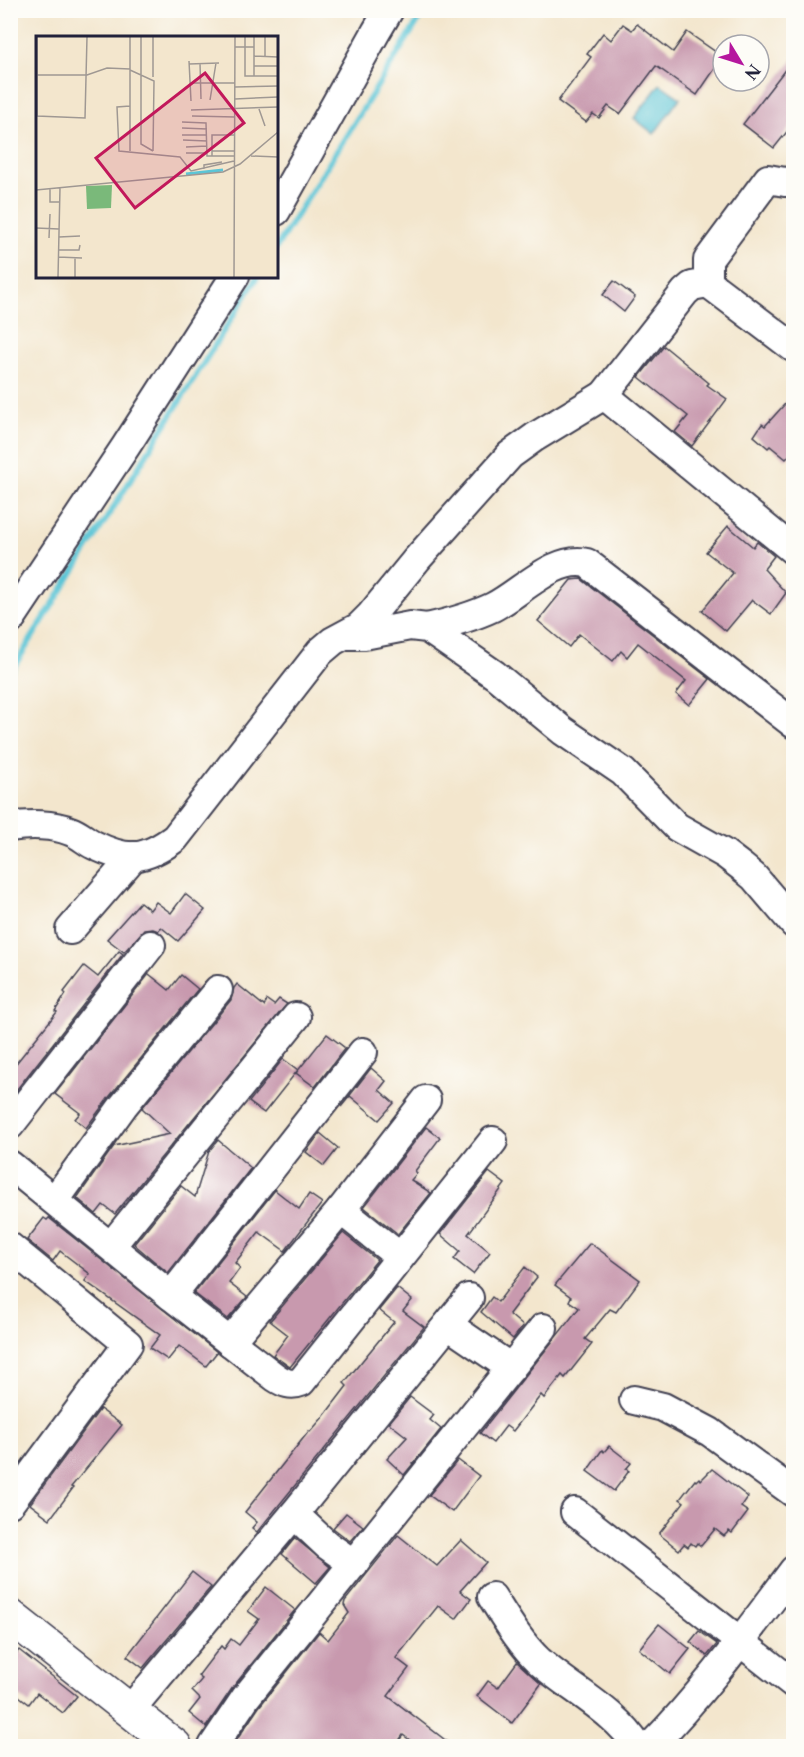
<svg xmlns="http://www.w3.org/2000/svg" width="804" height="1757" viewBox="0 0 804 1757" font-family="'Libre Caslon Text',serif">
<style>
.water{fill:#5bc5d6;stroke:#3e7488;stroke-width:1.5}
.lines{fill:none;stroke-linecap:round;stroke-linejoin:round}
.stream{stroke:#5bc5d6;stroke-width:6}
.building{fill:#c899ae}
.minor-casing{stroke:#413f51;stroke-width:32}
.major-casing{stroke:#413f51;stroke-width:36}
.minor{stroke:#fff;stroke-width:28}
.major{stroke:#fff;stroke-width:33}
.inset-river{fill:none;stroke:#5bc5d6;stroke-width:3}
.inset-road{fill:none;stroke:#9f9893;stroke-width:1.5}
.view{fill:#c2185b;fill-opacity:0.15;stroke:#c2185b;stroke-width:3}
.inset-edge{fill:none;stroke:#22223b;stroke-width:3}
</style>
<rect width="100%" height="100%" fill="#fdfcf7"/>
<filter id="ink" filterUnits="userSpaceOnUse"><feTurbulence type="fractalNoise" baseFrequency=".0167" numOctaves="2"/><feDisplacementMap in="SourceGraphic" scale="12" xChannelSelector="R" yChannelSelector="G"/><feConvolveMatrix kernelMatrix="1 2 1 2 8 2 1 2 1" color-interpolation-filters="sRGB"/></filter>
<filter id="wash" filterUnits="userSpaceOnUse"><feTurbulence type="fractalNoise" baseFrequency=".008" numOctaves="4" result="noise"/><feDisplacementMap in="SourceGraphic" scale="24" xChannelSelector="R" yChannelSelector="G"/><feGaussianBlur stdDeviation="1.35" result="paint"/><feColorMatrix in="noise" values="0 0 0 0 0 0 0 0 0 0 0 0 0 0 0 0 0 1.4 0 .05"/><feComposite in="paint" operator="in"/></filter>
<g filter="url(#wash)">
<rect width="100%" height="100%" fill="#f3e6cd"/>
<polygon class="water" points="660,84 680,98 654,134 634,118"/>
<g class="lines">
<g class="stream">
<polyline points="276,248 425,10"/>
<polyline points="10,673 258,276"/>
</g>
</g>
<g id="blocks">
<g class="building">
<polygon points="623,24 632,30 637,24 673,52 687,32 723,57 697,95 656,66 620,114 608,106 599,118 593,114 586,122 558,101 591,57 587,54 603,33 611,40"/>
<polygon points="794,58 794,123 774,148 743,124"/>
<polygon points="614,281 635,297 624,312 603,295"/>
<polygon points="664,346 709,383 707,385 727,399 692,446 675,432 688,416 639,377"/>
<polygon points="794,394 794,450 786,459 770,446 768,448 754,436 762,424 765,426"/>
<polygon points="728,526 753,547 757,542 774,556 764,569 786,593 771,614 752,600 726,631 702,611 733,573 706,552"/>
<polygon points="581,579 710,679 689,705 676,694 686,681 638,643 627,657 621,651 613,661 579,634 569,647 538,621 571,580"/>
<polygon points="185,894 205,910 178,941 161,927 158,931 153,929 144,930 124,952 107,939 140,902 150,910 156,902 171,913"/>
<polygon points="119,951 123,954 10,1098 10,1071 57,1012 55,1011 66,994 64,992 84,966 98,977"/>
<polygon points="149,974 169,990 181,975 198,989 110,1096 86,1128 75,1119 80,1113 55,1094"/>
<polygon points="237,984 264,1006 267,1000 274,1005 279,999 287,1004 115,1214 103,1205 96,1214 77,1198 114,1146 170,1134 142,1108 231,1000 234,988"/>
<polygon points="327,1034 345,1048 315,1087 296,1073"/>
<polygon points="283,1059 298,1070 264,1113 249,1102"/>
<polygon points="371,1068 386,1081 379,1090 394,1103 379,1120 350,1096 341,1107"/>
<polygon points="426,1127 440,1138 415,1171 417,1173 411,1180 431,1193 398,1234 364,1207"/>
<polygon points="320,1133 338,1148 324,1166 306,1152"/>
<polygon points="218,1140 251,1168 168,1273 134,1244 181,1186 195,1197 209,1151"/>
<polygon points="489,1172 505,1184 468,1234 490,1252 473,1274 454,1259 460,1251 440,1234"/>
<polygon points="275,1190 299,1209 309,1194 322,1203 285,1251 259,1232 235,1263 240,1268 229,1283 247,1297 228,1319 194,1293"/>
<polygon points="44,1218 47,1220 49,1218 217,1352 206,1366 179,1346 168,1360 150,1348 160,1335 85,1281 90,1274 60,1251 53,1261 27,1240"/>
<polygon points="343,1233 377,1260 290,1367 273,1355 288,1335 270,1321"/>
<polygon points="590,1243 640,1280 616,1312 610,1309 585,1339 592,1344 565,1378 562,1375 544,1398 541,1395 513,1431 506,1426 493,1443 480,1433 579,1308 569,1301 571,1297 555,1285"/>
<polygon points="525,1267 537,1277 509,1314 523,1326 513,1339 481,1312 492,1297 498,1302"/>
<polygon points="397,1288 412,1300 403,1311 424,1327 257,1532 252,1528 257,1522 245,1512 309,1431 310,1432 324,1416 347,1386 344,1383 394,1322 379,1310"/>
<polygon points="410,1397 434,1415 430,1420 441,1429 404,1475 387,1459 407,1437 389,1423"/>
<polygon points="100,1409 122,1425 71,1487 73,1488 50,1519 30,1504"/>
<polygon points="609,1446 631,1463 626,1469 629,1471 614,1491 587,1471 602,1450 604,1452"/>
<polygon points="458,1460 479,1476 452,1512 429,1495"/>
<polygon points="712,1469 748,1497 741,1507 748,1512 732,1533 729,1531 724,1536 715,1529 701,1546 697,1543 695,1546 691,1543 688,1547 684,1544 679,1550 659,1534 684,1502 680,1499 695,1480 696,1481 699,1478 701,1480"/>
<polygon points="346,1513 363,1526 350,1541 333,1528"/>
<polygon points="398,1535 437,1566 461,1540 486,1562 460,1591 471,1599 456,1619 438,1606 396,1658 409,1668 388,1696 453,1746 418,1746 403,1735 395,1746 244,1746 236,1741 259,1707 319,1632 328,1640 349,1613 344,1605 345,1601"/>
<polygon points="295,1538 330,1567 316,1583 282,1554"/>
<polygon points="192,1572 211,1587 143,1668 127,1656"/>
<polygon points="266,1587 295,1610 233,1687 206,1727 189,1713 200,1699 192,1691 202,1679 198,1676 221,1646 224,1649 231,1639 239,1645 259,1619 248,1611"/>
<polygon points="659,1624 690,1649 670,1674 639,1649"/>
<polygon points="699,1631 717,1644 707,1656 690,1642"/>
<polygon points="19,1650 77,1696 63,1713 37,1693 29,1704 10,1689 10,1660"/>
<polygon points="517,1662 541,1684 512,1723 477,1696 488,1681 498,1688"/>
</g>
</g>
</g>
<g filter="url(#ink)">
<use href="#blocks" fill-opacity="0" stroke="#413f51" stroke-width="1.5"/>
<g class="lines">
<defs>
<g id="minor">
<polyline points="276,211 376,32 389,10"/>
<polyline points="708,283 708,260 768,179 785,182 794,181"/>
<polyline points="604,395 794,551"/>
<polyline points="10,620 126,446 235,276"/>
<path d="M 427,628 C 450,623 472,617 493,607 C 521,593 555,555 587,563 L 794,724"/>
<polyline points="346,635 364,635 410,626 427,628 495,675 563,731 623,772 677,827 725,854 742,867 754,877 794,924"/>
<path d="M 10,827 C 29,824 53,824 70,831 C 79,834 86,841 94,845 C 129,862 145,860 175,838 L 320,652 L 333,641 L 359,627 L 371,615 L 417,559 L 510,455 L 535,437 L 604,395 L 685,292 L 692,286 L 708,283 L 794,348"/>
<polyline points="70,930 134,856"/>
<polyline points="10,1125 151,945"/>
<path d="M 10,1165 L 171,1296 L 275,1377 C 284,1383 291,1386 301,1382 L 493,1141"/>
<polyline points="55,1200 123,1106 218,990"/>
<polyline points="341,1210 400,1257"/>
<polyline points="111,1246 296,1017"/>
<polyline points="10,1247 128,1344 10,1503"/>
<polyline points="171,1296 363,1052"/>
<polyline points="448,1325 511,1368"/>
<polyline points="230,1342 341,1210 426,1100"/>
<polyline points="634,1400 663,1407 710,1432 794,1493"/>
<polyline points="575,1512 794,1684"/>
<polyline points="294,1514 327,1545 354,1564"/>
<path d="M 492,1597 C 506,1619 520,1643 539,1661 C 569,1688 617,1712 637,1746"/>
<polyline points="130,1710 294,1514 469,1298"/>
<polyline points="213,1746 246,1697 543,1328"/>
<path d="M 651,1746 C 704,1692 748,1631 794,1570"/>
</g>
<polyline id="major" points="10,1616 175,1746"/>
</defs>
<use href="#minor" class="minor-casing"/>
<use href="#major" class="major-casing"/>
<use href="#minor" class="minor"/>
<use href="#major" class="major"/>
</g>
</g>
<g transform="translate(36 36)">
<rect width="242" height="242" fill="#f3e6cd"/>
<path d="M 76,149 L 75,172 L 51,173 L 50,150 Z" fill="#7ab97a"/>
<path class="inset-river" d="M 150,138 L 187,134"/>
<path class="inset-road" d="M 1,1 L 1,80 L 49,82 L 51,1M 105,1 L 105,108 L 117,115M 209,1 L 209,40 L 242,40M 199,11 L 218,11M 218,20 L 242,21M 229,21 L 229,1M 153,25 L 155,65M 164,27 L 165,63M 153,28 L 183,27M 218,30 L 242,30M 94,34 L 118,45 L 117,115M 0,39 L 51,39 L 71,32 L 94,33M 218,40 L 218,1M 117,41 L 117,1M 154,47 L 199,47M 199,51 L 242,50M 199,63 L 242,61M 174,64 L 180,27M 94,70 L 81,71 L 83,115 L 144,121 L 155,135 L 198,125M 223,73 L 229,90M 155,74 L 242,71M 156,80 L 199,81M 146,86 L 170,87 L 171,120 L 198,120M 146,92 L 171,93M 146,99 L 171,99M 147,104 L 171,105M 150,111 L 171,110M 94,115 L 94,1M 176,115 L 198,115M 150,117 L 170,117M 176,120 L 176,99 L 198,99M 215,120 L 242,121M 168,133 L 168,129 L 186,126M 14,153 L 14,166 L 23,166M 0,154 L 187,136 L 204,128 L 242,96M 0,192 L 23,193M 23,201 L 44,200M 13,202 L 14,178M 22,214 L 43,214 L 44,209M 22,221 L 46,222M 22,241 L 24,152M 39,241 L 39,222M 198,241 L 199,1"/>
<path class="view" d="M 169,37 L 208,87 L 99,172 L 60,122 Z"/>
<rect width="242" height="242" class="inset-edge"/>
</g>
<rect width="804" height="1757" fill="none" stroke="#fdfcf7" stroke-width="36"/>
<g transform="translate(741 63) rotate(128)"><circle r="28" fill="#fdfcf7" stroke="#a5a5ac" stroke-width="1.5"/>
<path d="M0-4.5L10 22L0 15L-10 22Z" fill="#b5179e"/>
<text y="-9" font-size="16" font-weight="bold" text-anchor="middle" fill="#22223b">N</text>
</g>
</svg>
